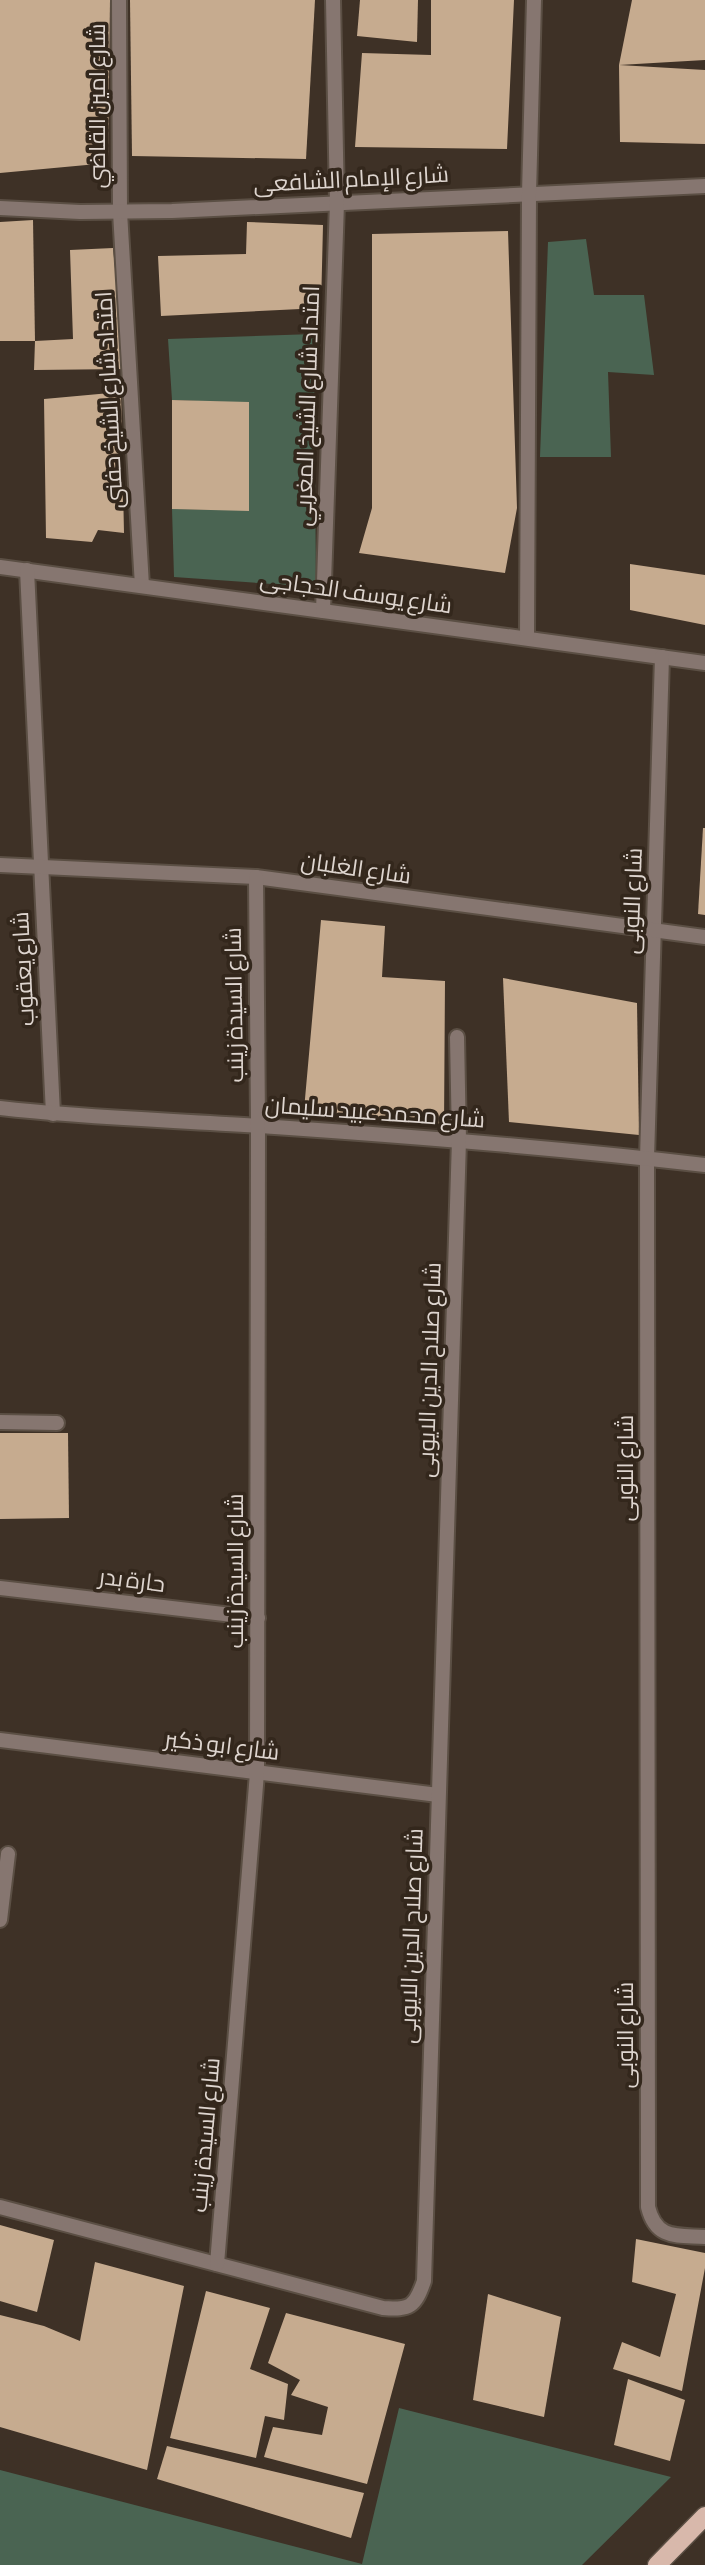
<svg xmlns="http://www.w3.org/2000/svg" width="705" height="2565" viewBox="0 0 705 2565" font-family="'Asap Condensed',Cairo,sans-serif">
	<style>
		.green { fill: #4a6452 }
		.building { fill: #c6ab8f }
		.lines { fill: none; stroke-linecap: round; stroke-linejoin: round }
		.minor-casing { stroke: #5b4f44; stroke-width: 18 }
		.primary-casing { stroke: #5b4f44; stroke-width: 21 }
		.minor { stroke: #867670; stroke-width: 14 }
		.primary { stroke: #d8b8ab; stroke-width: 18 }
		.labels { text-anchor: middle; dominant-baseline: central; stroke-width: 7; stroke-linejoin: round; paint-order: stroke }
		.street-label { font-size: 23px; fill: #ded5cf; stroke: #33271c }
	</style>
	<rect width="100%" height="100%" fill="#3e3126"/>
	<!-- green -->
	<g class="green">
		<polygon points="586,239 594,295 644,295 654,375 608,372 611,457 540,457 548,242"/>
		<polygon points="314,334 316,587 174,577 172,509 249,510 249,403 172,400 168,339"/>
		<polygon points="399,2408 671,2477 582,2565 0,2565 0,2470 362,2564"/>
	</g>
	<!-- building -->
	<g class="building">
		<polygon points="0,0 110,0 108,163 0,173"/>
		<polygon points="130,0 315,0 306,159 132,156"/>
		<polygon points="360,0 418,0 417,42 357,36"/>
		<polygon points="431,0 514,0 507,149 355,147 362,53 431,55"/>
		<polygon points="632,0 705,0 705,60 619,65 705,70 705,144 620,142 619,65"/>
		<polygon points="33,220 35,341 0,341 0,222"/>
		<polygon points="247,222 323,225 321,308 161,316 158,256 246,254"/>
		<polygon points="508,231 517,508 505,573 359,553 372,508 372,234"/>
		<polygon points="113,248 125,369 34,370 35,341 73,339 70,250"/>
		<polygon points="121,392 124,533 98,530 92,542 46,538 44,399"/>
		<polygon points="172,400 249,402 249,511 172,509"/>
		<polygon points="630,564 705,575 705,625 630,610"/>
		<polygon points="703,828 705,828 705,915 698,914"/>
		<polygon points="321,920 385,926 382,977 445,981 444,1127 304,1110"/>
		<polygon points="503,978 637,1003 639,1135 509,1122"/>
		<polygon points="0,1433 68,1433 69,1518 0,1519"/>
		<polygon points="0,2225 54,2240 37,2312 0,2301"/>
		<polygon points="636,2239 705,2253 705,2268 682,2391 613,2369 622,2342 660,2357 676,2294 632,2282"/>
		<polygon points="95,2262 184,2286 147,2470 0,2427 0,2315 44,2326 80,2341"/>
		<polygon points="206,2291 270,2308 250,2369 288,2384 284,2420 265,2416 256,2458 170,2438"/>
		<polygon points="488,2294 561,2317 544,2417 473,2400"/>
		<polygon points="286,2313 405,2344 367,2484 264,2457 273,2427 322,2435 328,2407 291,2395 300,2380 268,2363"/>
		<polygon points="628,2379 685,2400 670,2461 614,2445"/>
		<polygon points="167,2446 364,2493 351,2538 157,2479"/>
	</g>
	<g class="lines">
		<!-- minor casing -->
		<g class="minor-casing">
			<g id="minor">
				<polyline points="119,0 120,212 142,586"/>
				<polyline points="0,208 80,212 172,211 705,186"/>
				<polyline points="0,567 705,663"/>
				<polyline points="27,570 53,1114"/>
				<polyline points="323,611 337,203 333,0"/>
				<polyline points="527,638 529,194 534,0"/>
				<path d="M662 657 647 1158 648 2207C656 2240 677 2235 705 2237"/>
				<polyline points="0,865 256,877 705,937"/>
				<path d="M0 1108C86 1118 173 1120 260 1126 409 1136 557 1148 705 1165"/>
				<polyline points="0,1422 57,1423"/>
				<polyline points="0,1588 258,1618"/>
				<polyline points="0,1740 438,1795"/>
				<polyline points="0,1920 8,1854"/>
				<path d="M0 2207 383 2308C410 2310 415 2307 424 2281L459 1140 457 1037"/>
				<polyline points="217,2264 257,1773 258,1125 256,877"/>
			</g>
		</g>
		<!-- primary casing -->
		<g class="primary-casing">
			<polyline id="primary" points="657,2565 705,2516"/>
		</g>
		<!-- minor -->
		<use href="#minor" class="minor"/>
		<!-- primary -->
		<use href="#primary" class="primary"/>
	</g>
	<g class="labels">
		<!-- street labels -->
		<g class="street-label">
			<text transform="translate(97 106) rotate(-90)">شارع امين القاضي</text>
			<text transform="translate(351 179) rotate(-3)">شارع الإمام الشافعى</text>
			<text transform="translate(109 400) rotate(-93)">امتداد شارع الشيخ حفنى</text>
			<text transform="translate(307 406) rotate(-88)">امتداد شارع الشيخ المغربي</text>
			<text transform="translate(356 592) rotate(8)">شارع يوسف الحجاجى</text>
			<text transform="translate(356 868) rotate(8)">شارع الغلبان</text>
			<text transform="translate(632 901) rotate(-88)">شارع النوبى</text>
			<text transform="translate(23 969) rotate(-93)">شارع يعقوب</text>
			<text transform="translate(234 1005) rotate(-91)">شارع السيدة زينب</text>
			<text transform="translate(375 1112) rotate(4)">شارع محمد عبيد سليمان</text>
			<text transform="translate(429 1370) rotate(-88)">شارع صلاح الدين الايوبى</text>
			<text transform="translate(625 1468) rotate(-90)">شارع النوبى</text>
			<text transform="translate(235 1571) rotate(-90)">شارع السيدة زينب</text>
			<text transform="translate(132 1580) rotate(7)">حارة بدر</text>
			<text transform="translate(222 1745) rotate(7)">شارع ابو ذكير</text>
			<text transform="translate(411 1936) rotate(-88)">شارع صلاح الدين الايوبى</text>
			<text transform="translate(625 2035) rotate(-90)">شارع النوبى</text>
			<text transform="translate(205 2135) rotate(-85)">شارع السيدة زينب</text>
		</g>
	</g>
</svg>
